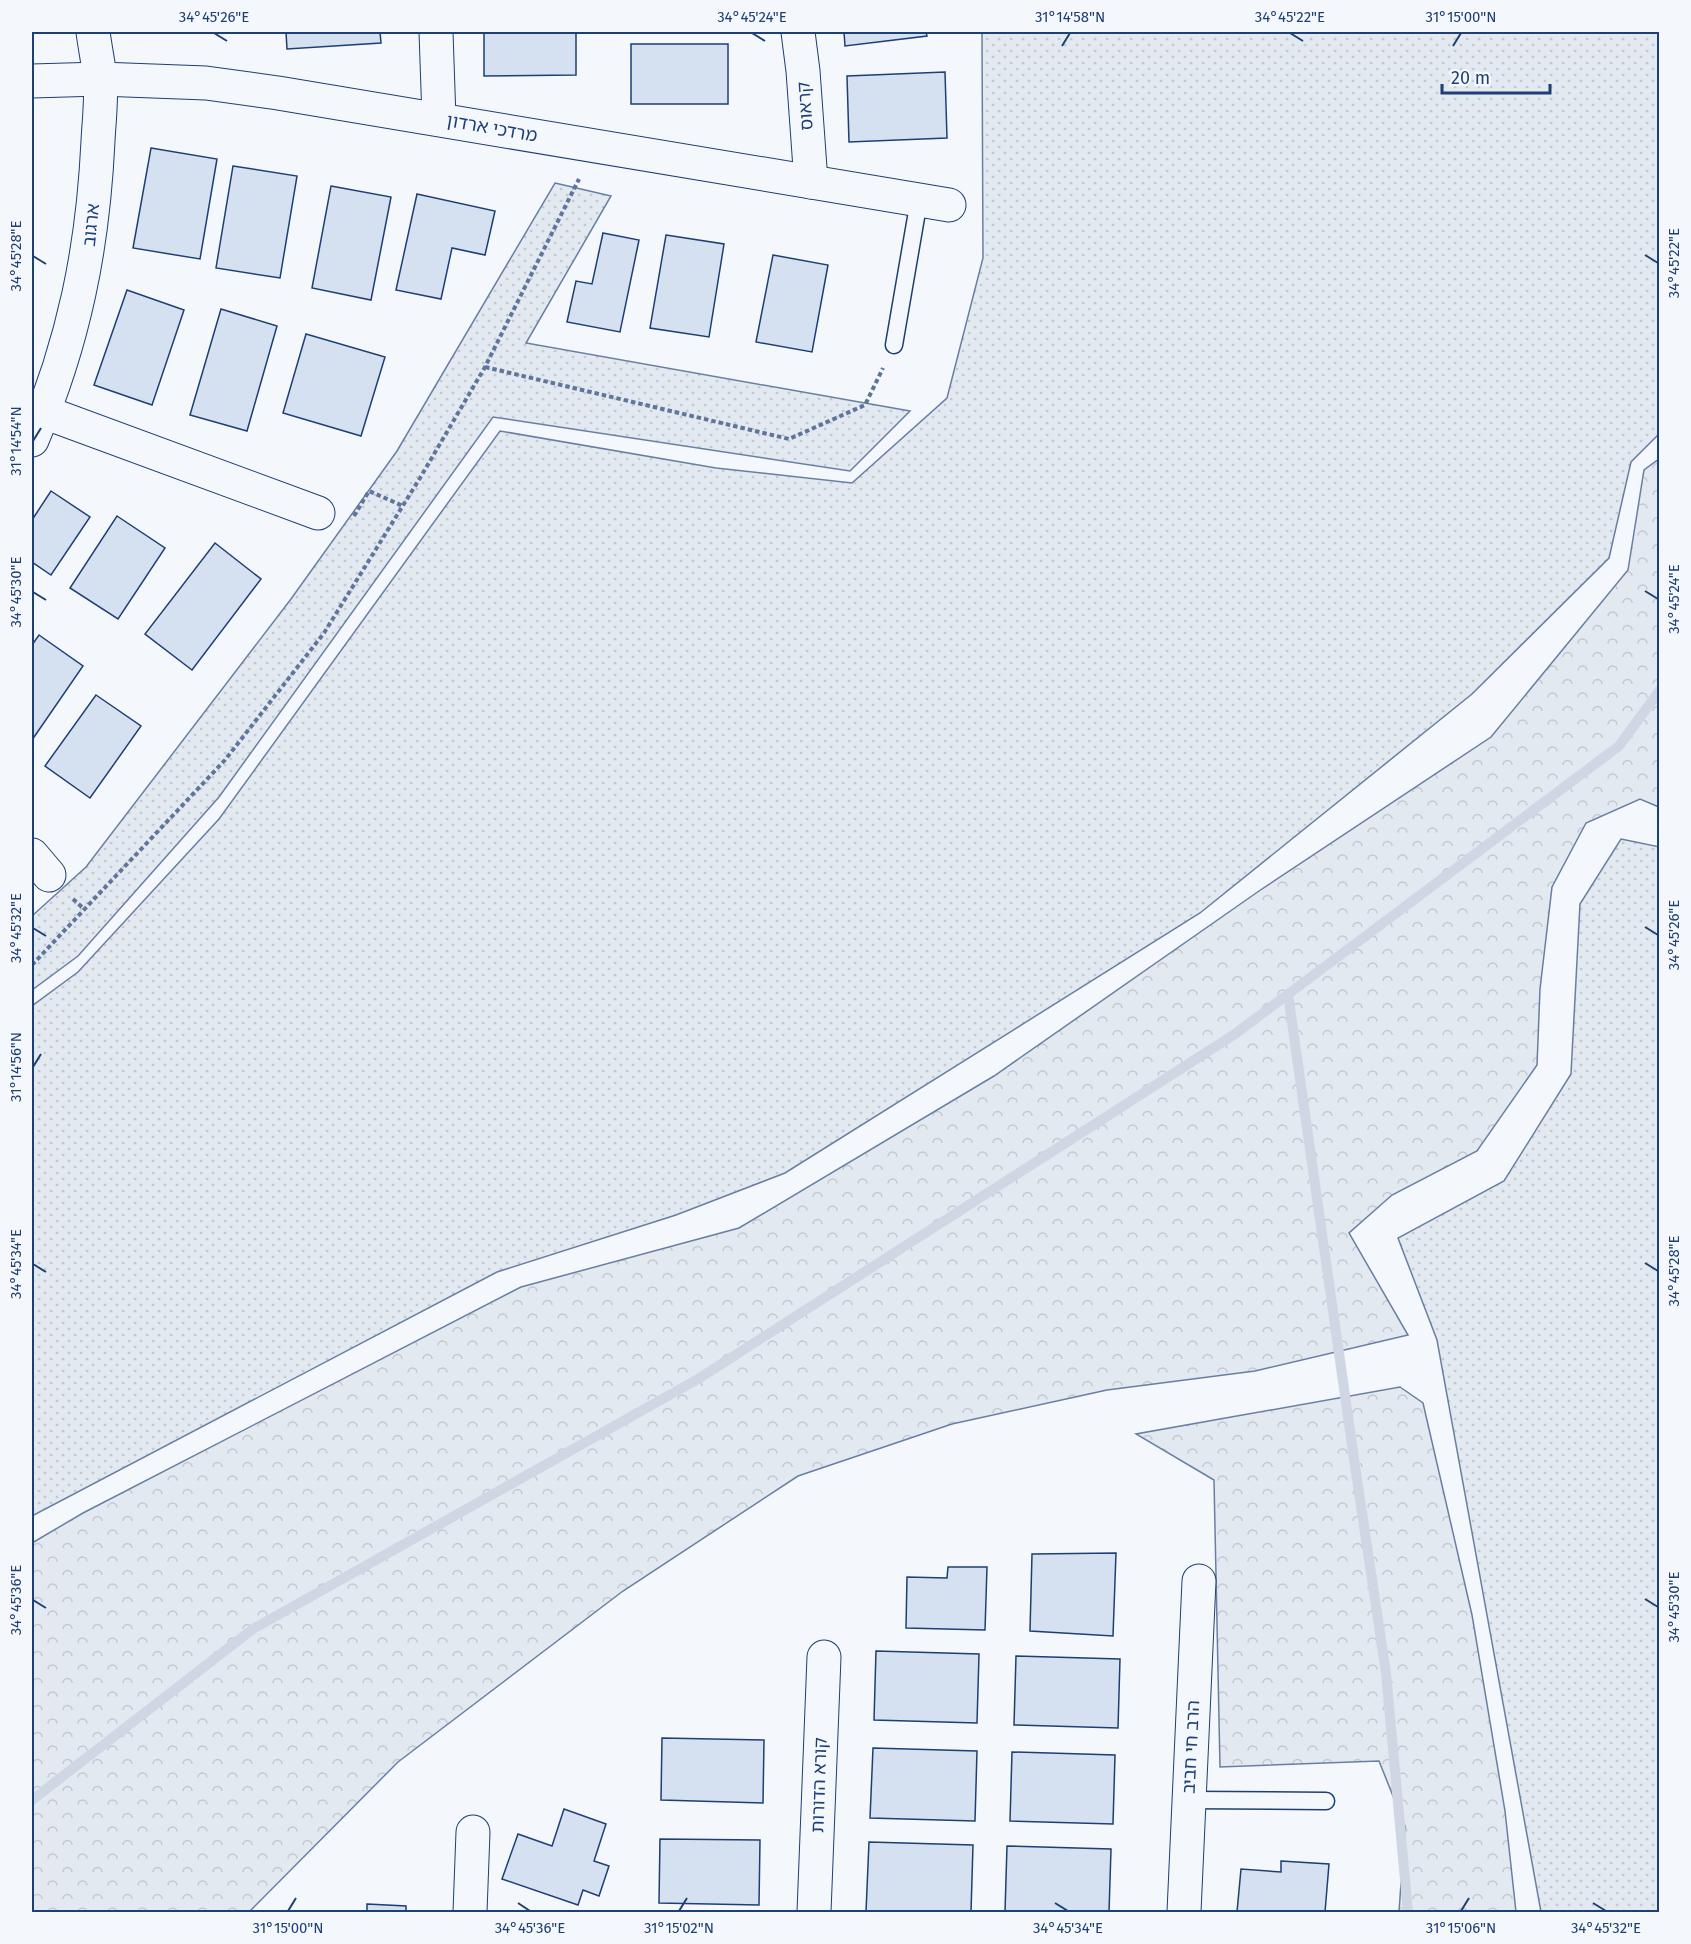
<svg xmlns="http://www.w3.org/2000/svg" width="1691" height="1944" viewBox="0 0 1691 1944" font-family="'Fira Sans','Noto Sans Hebrew',sans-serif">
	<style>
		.green { fill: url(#green-dots); stroke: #687fa3; stroke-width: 1.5 }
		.forest { fill: url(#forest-crowns); stroke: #687fa3; stroke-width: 1.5 }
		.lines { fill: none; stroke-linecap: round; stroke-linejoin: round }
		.stream { stroke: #cfd7e4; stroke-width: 10 }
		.building { fill: #d5e0f0; stroke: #1d3f73; stroke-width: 1.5 }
		.lane-casing { stroke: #1d3f73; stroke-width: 19 }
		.street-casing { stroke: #1d3f73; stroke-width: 35 }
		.path { stroke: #5e769c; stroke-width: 4; stroke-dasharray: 4.5 3; stroke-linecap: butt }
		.lane { stroke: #f4f7fb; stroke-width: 16 }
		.street { stroke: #f4f7fb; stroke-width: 33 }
		.ticks { fill: none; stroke: #1d3f73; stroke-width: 2 }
		.labels { text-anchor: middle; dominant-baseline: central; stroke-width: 4.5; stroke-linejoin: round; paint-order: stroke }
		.street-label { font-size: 18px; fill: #1d3f73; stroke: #f4f7fb }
		.neatline { fill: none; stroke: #1d3f73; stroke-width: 2 }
		.ticks-label { font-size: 15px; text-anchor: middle; fill: #1d3f73 }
	</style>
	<defs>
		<pattern id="green-dots" width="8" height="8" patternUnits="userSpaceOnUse" patternTransform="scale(1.5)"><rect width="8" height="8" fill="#e3e9f0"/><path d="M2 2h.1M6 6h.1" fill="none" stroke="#c2c9d1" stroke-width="1.8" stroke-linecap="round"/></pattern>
		<pattern id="forest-crowns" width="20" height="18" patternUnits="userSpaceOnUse" patternTransform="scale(1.5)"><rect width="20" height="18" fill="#e3e9f0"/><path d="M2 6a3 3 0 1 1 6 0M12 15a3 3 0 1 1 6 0" fill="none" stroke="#c2c9d1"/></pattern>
	</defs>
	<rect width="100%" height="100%" fill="#f4f7fb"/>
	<!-- green -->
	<g class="green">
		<polygon points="982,32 1659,32 1659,434 1631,462 1609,558 1472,694 1200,913 785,1173 676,1215 497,1272 32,1516 32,1006 78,972 219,819 500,431 716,468 852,483 947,398 983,258"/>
		<polygon points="555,183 611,196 526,343 910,411 850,471 493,417 219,797 78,956 32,990 32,916 86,867 291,599 397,451"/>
		<polygon points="1621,839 1660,847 1659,1912 1541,1912 1437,1340 1398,1238 1504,1181 1571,1074 1580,904"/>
	</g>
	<!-- forest -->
	<g class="forest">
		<polygon points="1659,459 1659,807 1640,799 1586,823 1552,887 1540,989 1537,1065 1477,1151 1392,1195 1349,1233 1408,1335 1255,1371 1107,1390 952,1424 798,1476 623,1591 398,1762 249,1912 32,1912 32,1543 83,1513 521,1287 739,1228 994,1076 1259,891 1491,737 1628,570 1644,470"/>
		<polygon points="1400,1387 1423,1403 1472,1615 1505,1811 1516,1912 1399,1912 1405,1826 1379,1761 1220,1767 1214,1480 1136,1434"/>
	</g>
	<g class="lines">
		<!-- stream -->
		<g class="stream">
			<polyline points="1288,994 1355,1466 1386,1673 1408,1912"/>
			<polyline points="32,1800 253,1629 698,1379 1235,1034 1619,746 1660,690"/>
		</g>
	</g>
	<!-- building -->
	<g class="building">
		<polygon points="286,32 380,32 381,43 287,49"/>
		<polygon points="484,32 576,32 576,75 484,76"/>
		<polygon points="844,32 926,32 927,36 845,46"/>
		<rect x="631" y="44" width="97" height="60"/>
		<polygon points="945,72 947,138 849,142 847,76"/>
		<polygon points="151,148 217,159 200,259 133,248"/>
		<polygon points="233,166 297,176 280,278 216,268"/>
		<polygon points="331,186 391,197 371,300 312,288"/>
		<polygon points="417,194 495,211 485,255 452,248 441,299 396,290"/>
		<polygon points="603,233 639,240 620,332 567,322 576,281 592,284"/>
		<polygon points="666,235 724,244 709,337 650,328"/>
		<polygon points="773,255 828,265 812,352 756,342"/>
		<polygon points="127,290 184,310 152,405 94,385"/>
		<polygon points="221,309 277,326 247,431 190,415"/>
		<polygon points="306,334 385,357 361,436 283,413"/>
		<polygon points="51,491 90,517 51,575 32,562 32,520"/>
		<polygon points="117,516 165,548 118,619 70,588"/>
		<polygon points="215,543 261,579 192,670 145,634"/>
		<polygon points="39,635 83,666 32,740 32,645"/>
		<polygon points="96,695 141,726 90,798 45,766"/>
		<polygon points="1116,1553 1113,1636 1030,1631 1032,1554"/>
		<polygon points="948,1567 987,1567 985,1630 906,1628 907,1577 947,1578"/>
		<polygon points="876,1651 979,1654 977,1723 874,1720"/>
		<polygon points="1016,1656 1120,1659 1118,1728 1014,1725"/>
		<polygon points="662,1738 764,1740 763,1803 661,1800"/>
		<polygon points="873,1748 977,1751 975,1821 870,1818"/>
		<polygon points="1012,1752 1115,1755 1113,1824 1010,1821"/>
		<polygon points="564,1809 606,1824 594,1861 609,1866 599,1896 583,1890 578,1905 502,1879 518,1834 552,1846"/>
		<polygon points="660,1839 760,1840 759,1905 659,1903"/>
		<polygon points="869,1842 973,1845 971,1912 866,1912"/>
		<polygon points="1007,1846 1111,1849 1109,1912 1005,1912"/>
		<polygon points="1281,1861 1329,1864 1325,1912 1237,1912 1241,1869 1281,1872"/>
		<polygon points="367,1904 406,1906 406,1912 367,1912"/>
	</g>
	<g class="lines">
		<!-- lane casing -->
		<g class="lane-casing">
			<g id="lane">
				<polyline points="894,345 919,200"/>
				<polyline points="1189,1800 1326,1801"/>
			</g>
		</g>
		<!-- street casing -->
		<g class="street-casing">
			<g id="street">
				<polyline points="436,32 439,119"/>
				<polyline points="798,32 803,71 811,182"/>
				<polyline points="32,81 100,79 206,83 278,93 949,205"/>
				<polyline points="44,412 318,513"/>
				<path d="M32 440C74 342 93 248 98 141 99 120 102 98 100 77 98 62 95 47 93 32"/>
				<polyline points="32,855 49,875"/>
				<polyline points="470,1912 473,1832"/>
				<polyline points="814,1912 824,1657"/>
				<polyline points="1184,1912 1199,1581"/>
			</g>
		</g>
		<!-- path -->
		<g class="path">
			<polyline points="485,367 789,439 865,405 883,368"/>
			<polyline points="354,516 369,491 403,506"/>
			<polyline points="73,899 84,909"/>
			<polyline points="32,965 225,760 324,633 420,478 485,367 579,179"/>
		</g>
		<!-- lane -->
		<use href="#lane" class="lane"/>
		<!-- street -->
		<use href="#street" class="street"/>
	</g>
	<!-- ticks -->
	<path class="ticks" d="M214 33 227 41M752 33 765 41M1290 33 1303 41M1062 46 1070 33M1453 46 1461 33M1645 255 1658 263M33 256 46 264M33 441 41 428M1645 591 1658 599M33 592 46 600M1645 927 1658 935M33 928 46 936M33 1067 41 1054M1645 1263 1658 1271M33 1264 46 1272M1645 1599 1658 1607M33 1600 46 1608M518 1903 530 1911M1055 1903 1068 1911M1593 1903 1606 1911M288 1911 296 1898M679 1911 687 1898M1461 1911 1469 1898"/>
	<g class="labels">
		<!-- street labels -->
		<g class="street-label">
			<text transform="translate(805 106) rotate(-94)">קראוס</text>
			<text transform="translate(492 128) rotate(10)">מרדכי ארדון</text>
			<text transform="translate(91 225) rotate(-84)">ארגוב</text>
			<text transform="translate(1191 1747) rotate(-87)">הרב חי חביב</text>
			<text transform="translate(819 1785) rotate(-88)">קורא הדורות</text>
		</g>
	</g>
	<!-- border -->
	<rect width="1691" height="1944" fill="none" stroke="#f4f7fb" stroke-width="66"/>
	<!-- scale -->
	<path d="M1442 84v9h108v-9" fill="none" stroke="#1d3f73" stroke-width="3"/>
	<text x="1451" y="84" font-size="18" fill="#1d3f73" stroke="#f4f7fb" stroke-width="4.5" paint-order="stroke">20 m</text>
	<rect x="33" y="33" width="1625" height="1878" class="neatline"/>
	<g class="ticks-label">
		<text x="214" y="22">34°45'26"E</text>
		<text x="752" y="22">34°45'24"E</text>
		<text x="1070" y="22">31°14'58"N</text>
		<text x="1290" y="22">34°45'22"E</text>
		<text x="1461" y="22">31°15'00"N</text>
		<text transform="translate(16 256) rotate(-90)" y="5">34°45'28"E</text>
		<text transform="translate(1674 263) rotate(-90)" y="5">34°45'22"E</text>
		<text transform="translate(16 441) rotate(-90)" y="5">31°14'54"N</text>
		<text transform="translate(16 592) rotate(-90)" y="5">34°45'30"E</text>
		<text transform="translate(1674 599) rotate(-90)" y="5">34°45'24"E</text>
		<text transform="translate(16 928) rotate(-90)" y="5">34°45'32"E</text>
		<text transform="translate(1674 935) rotate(-90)" y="5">34°45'26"E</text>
		<text transform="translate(16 1067) rotate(-90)" y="5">31°14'56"N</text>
		<text transform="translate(16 1264) rotate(-90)" y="5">34°45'34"E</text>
		<text transform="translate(1674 1271) rotate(-90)" y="5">34°45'28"E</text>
		<text transform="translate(16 1600) rotate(-90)" y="5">34°45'36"E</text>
		<text transform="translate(1674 1607) rotate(-90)" y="5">34°45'30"E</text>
		<text x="288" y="1933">31°15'00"N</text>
		<text x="530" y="1933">34°45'36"E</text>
		<text x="679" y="1933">31°15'02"N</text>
		<text x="1068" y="1933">34°45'34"E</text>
		<text x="1461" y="1933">31°15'06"N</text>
		<text x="1606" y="1933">34°45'32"E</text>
	</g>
</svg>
